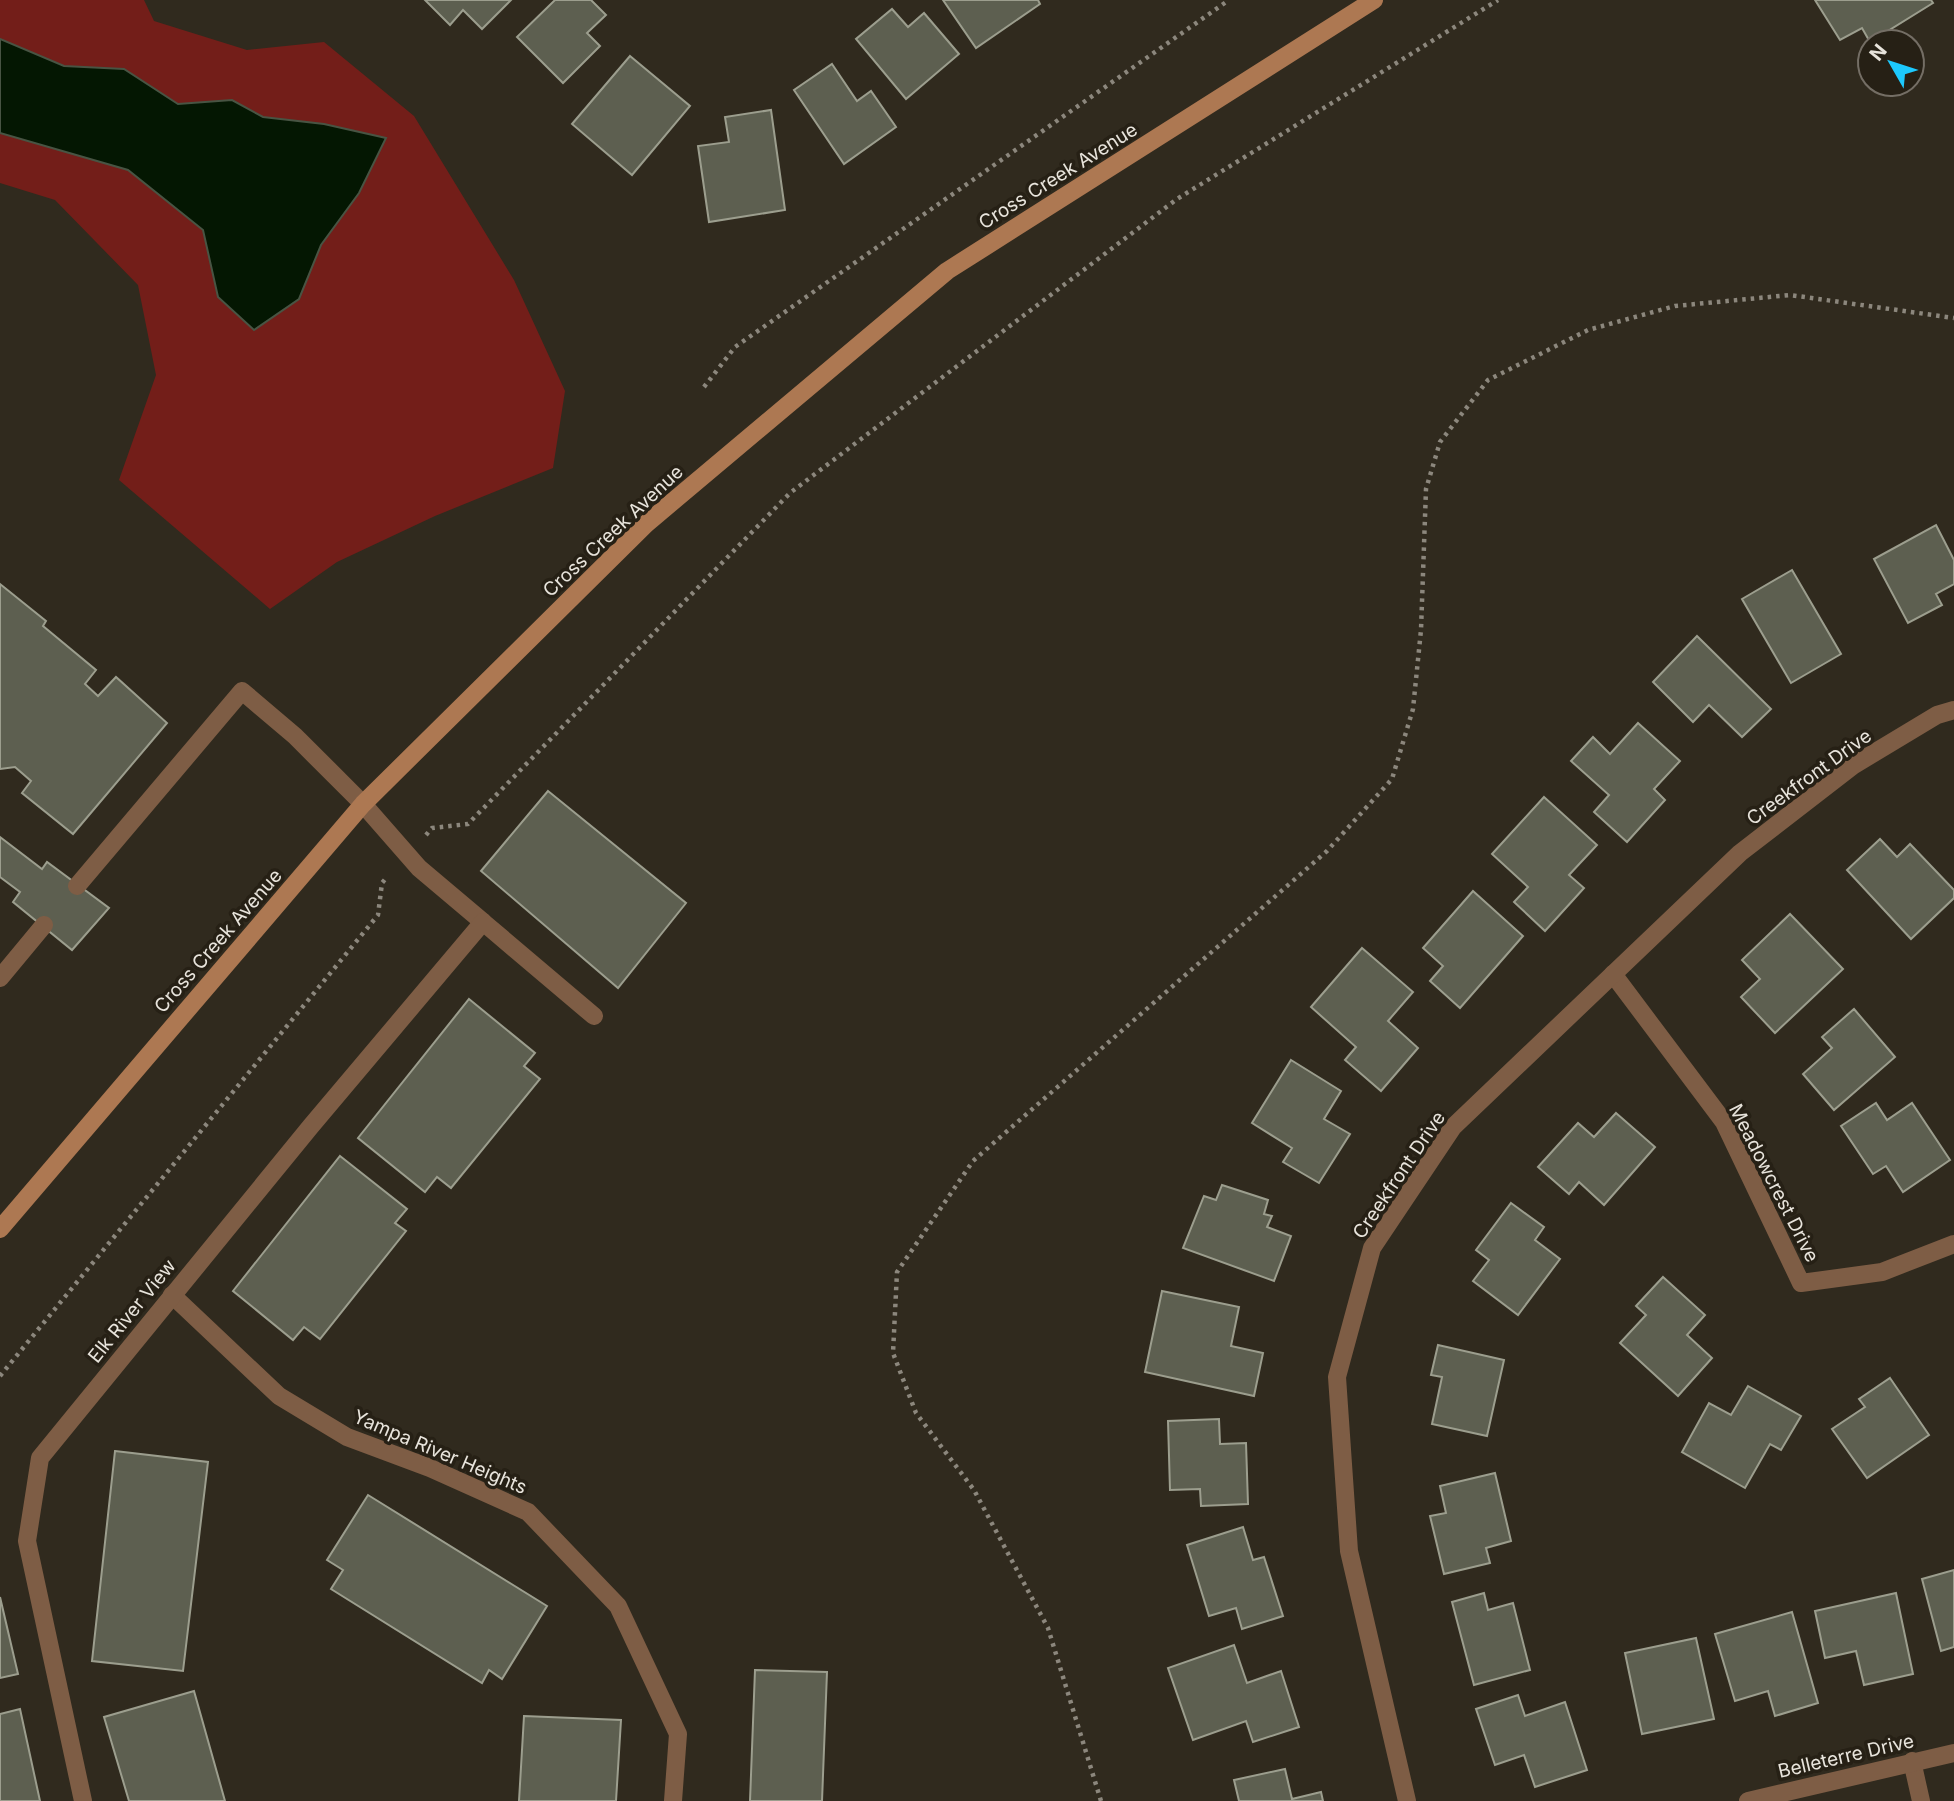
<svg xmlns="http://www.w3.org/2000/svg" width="1954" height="1801" viewBox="0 0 1954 1801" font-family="Inter,sans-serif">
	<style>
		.green { fill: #731e19 }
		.water { fill: #041702; stroke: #485443; stroke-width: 2 }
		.building { fill: #5d5f50; stroke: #9c9e8e; stroke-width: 2 }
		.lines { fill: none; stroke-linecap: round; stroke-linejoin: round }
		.path { stroke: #8c877d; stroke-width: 4.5; stroke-dasharray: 3.5 5; stroke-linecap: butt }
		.lane { stroke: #7e5d45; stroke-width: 18 }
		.street { stroke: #7e5d45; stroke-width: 18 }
		.secondary { stroke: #ad7852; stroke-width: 18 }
		.labels { text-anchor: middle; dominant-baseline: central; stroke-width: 7; stroke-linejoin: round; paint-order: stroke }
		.street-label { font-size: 19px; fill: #e8e4dc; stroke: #262015 }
	</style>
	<rect width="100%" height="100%" fill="#302a1e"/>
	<!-- green -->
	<polygon class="green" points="0,0 144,0 154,21 247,50 324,42 414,116 514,280 565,391 553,468 435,516 337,562 270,609 119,480 156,375 138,285 55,200 0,183 0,133 128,170 203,230 218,297 299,299 321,245 359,193 324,124 263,117 232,100 178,104 124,69 64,66 0,39"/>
	<!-- water -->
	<polygon class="water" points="0,39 64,66 124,69 178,104 232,100 263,117 324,124 386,138 359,193 321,245 299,299 254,330 218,297 203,230 128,170 0,133"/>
	<!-- building -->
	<g class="building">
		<polygon points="425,0 511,0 482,29 463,10 450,25"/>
		<polygon points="555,0 591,0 606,15 587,33 600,46 563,83 517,37"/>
		<polygon points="943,0 1038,0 1040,4 976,48"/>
		<polygon points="1815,0 1931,0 1933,3 1870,42 1862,28 1840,40"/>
		<polygon points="892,9 908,27 924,13 959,54 906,99 856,39"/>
		<polygon points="630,56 690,106 632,175 572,124"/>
		<polygon points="832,64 857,101 871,91 896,127 844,164 794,90"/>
		<polygon points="771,110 785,210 709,222 698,146 729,142 725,117"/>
		<polygon points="1936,525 1954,560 1954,584 1936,594 1942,605 1908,623 1874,559"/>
		<polygon points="1792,570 1841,654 1791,683 1742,599"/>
		<polygon points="0,584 46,621 43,626 96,670 85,684 98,696 116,677 167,723 73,834 22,793 31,781 15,767 0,769"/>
		<polygon points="1697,636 1771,709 1742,737 1709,705 1693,722 1653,682"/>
		<polygon points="1638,723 1680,761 1654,789 1665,800 1627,842 1594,812 1609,795 1571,761 1593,737 1610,754"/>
		<polygon points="548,791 686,903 618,988 481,871"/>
		<polygon points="1544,797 1597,845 1569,875 1584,888 1545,931 1514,902 1528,887 1492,854"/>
		<polygon points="0,837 42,869 47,862 109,908 72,950 13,902 20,892 0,877"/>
		<polygon points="1880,839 1897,857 1910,844 1954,890 1954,898 1911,939 1847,870"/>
		<polygon points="1473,891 1523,936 1460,1008 1430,981 1443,966 1423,948"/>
		<polygon points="1790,914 1843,969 1775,1033 1741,997 1760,979 1742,960"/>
		<polygon points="1362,948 1413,992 1388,1021 1418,1048 1381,1091 1345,1060 1356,1047 1311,1007"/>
		<polygon points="469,999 535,1053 524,1066 540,1079 451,1188 437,1177 425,1192 358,1138"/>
		<polygon points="1854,1009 1895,1057 1834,1110 1803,1074 1832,1048 1822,1037"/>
		<polygon points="1291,1060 1341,1091 1324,1119 1350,1134 1319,1183 1283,1162 1292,1148 1252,1123"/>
		<polygon points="1876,1103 1887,1120 1912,1103 1950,1160 1903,1192 1886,1166 1873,1174 1841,1126"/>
		<polygon points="1616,1113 1655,1147 1604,1205 1579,1182 1569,1194 1538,1167 1578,1123 1594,1137"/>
		<polygon points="340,1156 407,1209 395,1223 406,1231 320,1339 304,1327 293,1340 233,1291"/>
		<polygon points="1222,1185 1268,1200 1264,1214 1272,1216 1267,1227 1291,1236 1274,1281 1183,1248 1204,1196 1216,1200"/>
		<polygon points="1511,1203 1544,1227 1535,1240 1560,1259 1518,1315 1473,1281 1489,1260 1476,1250"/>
		<polygon points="1663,1277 1705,1315 1687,1335 1712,1358 1678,1396 1620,1343 1646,1315 1636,1306"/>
		<polygon points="1162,1291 1239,1307 1231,1346 1263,1353 1254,1396 1145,1372"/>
		<polygon points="1438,1345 1504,1360 1487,1436 1432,1424 1442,1377 1431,1375"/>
		<polygon points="1890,1378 1929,1435 1867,1478 1832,1429 1865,1407 1859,1399"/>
		<polygon points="1748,1386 1801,1416 1781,1450 1770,1444 1745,1488 1682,1452 1709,1403 1731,1415"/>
		<polygon points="1219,1419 1220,1444 1246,1443 1248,1504 1201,1506 1200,1489 1170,1490 1168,1421"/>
		<polygon points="115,1451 208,1462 183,1671 92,1661"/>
		<polygon points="1495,1473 1511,1541 1486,1548 1490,1563 1444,1574 1430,1516 1446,1513 1440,1486"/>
		<polygon points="368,1495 547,1606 502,1679 489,1670 482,1683 331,1589 343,1570 327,1560"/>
		<polygon points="1243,1527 1253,1560 1264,1557 1283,1616 1242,1629 1236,1608 1209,1616 1187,1545"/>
		<polygon points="1954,1570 1954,1647 1941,1651 1922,1579"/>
		<polygon points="1484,1593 1488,1610 1513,1603 1530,1670 1474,1685 1452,1602"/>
		<polygon points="1896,1593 1913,1674 1864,1685 1856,1651 1825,1658 1815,1611"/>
		<polygon points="0,1597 18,1674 0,1678"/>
		<polygon points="1792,1612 1818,1703 1775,1716 1768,1691 1735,1701 1715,1634"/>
		<polygon points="1696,1638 1714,1719 1642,1734 1625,1653"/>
		<polygon points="1234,1645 1247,1683 1281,1671 1299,1727 1253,1742 1246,1721 1193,1740 1168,1668"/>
		<polygon points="755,1670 827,1672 822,1801 750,1801"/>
		<polygon points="194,1691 225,1801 129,1801 104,1717"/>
		<polygon points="1518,1695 1525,1716 1565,1702 1587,1770 1535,1787 1524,1755 1495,1765 1476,1709"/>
		<polygon points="20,1709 40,1801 0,1801 0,1714"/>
		<polygon points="524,1716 621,1720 616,1801 519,1801"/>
		<polygon points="1285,1769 1292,1799 1321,1792 1323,1801 1239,1801 1234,1780"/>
	</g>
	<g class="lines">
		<!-- path -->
		<g class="path">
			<polyline points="704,387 735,347 1229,0"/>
			<polyline points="426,835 432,828 468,824 790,493 1177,199 1498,0"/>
			<polyline points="0,1376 378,915 382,883 387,877"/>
			<polyline points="1101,1801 1048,1628 974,1490 916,1413 893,1353 897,1272 973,1161 1327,851 1392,779 1413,709 1421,630 1426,489 1440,442 1488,380 1588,330 1675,306 1790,295 1954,318"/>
		</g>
		<!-- lane -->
		<g class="lane">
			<polyline points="77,886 242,691 295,736 363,804 419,868 483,922"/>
			<polyline points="0,978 44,925"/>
		</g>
		<!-- street -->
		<g class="street">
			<polyline points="1613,974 1724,1122 1801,1283 1882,1272 1954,1244"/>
			<polyline points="172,1295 279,1396 347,1437 430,1468 528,1512 618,1606 678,1734 673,1801"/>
			<polyline points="1912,1761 1921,1801"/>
			<polyline points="83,1801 27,1541 40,1458 311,1126 483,922 594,1016"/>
			<polyline points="1407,1801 1349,1551 1337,1377 1372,1248 1453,1127 1740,853 1854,765 1937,715 1954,710"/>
			<polyline points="1748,1801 1954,1753"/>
		</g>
		<!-- secondary -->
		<polyline class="secondary" points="0,1229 363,804 646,524 947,271 1374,0"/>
	</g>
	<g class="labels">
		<!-- street labels -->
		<g class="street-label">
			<text transform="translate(1058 176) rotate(-32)">Cross Creek Avenue</text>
			<text transform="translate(613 531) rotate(-43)">Cross Creek Avenue</text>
			<text transform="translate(1809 777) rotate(-36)">Creekfront Drive</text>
			<text transform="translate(218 941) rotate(-49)">Cross Creek Avenue</text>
			<text transform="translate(1399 1175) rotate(-56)">Creekfront Drive</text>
			<text transform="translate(1774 1183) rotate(63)">Meadowcrest Drive</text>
			<text transform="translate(132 1311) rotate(-51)">Elk River View</text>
			<text transform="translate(440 1452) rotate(23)">Yampa River Heights</text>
			<text transform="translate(1846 1756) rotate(-13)">Belleterre Drive</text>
		</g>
	</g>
	<!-- north arrow -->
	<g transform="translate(1891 63) rotate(309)"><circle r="33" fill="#262015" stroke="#746e65" stroke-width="2"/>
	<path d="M0-5L12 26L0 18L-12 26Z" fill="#1dc9fd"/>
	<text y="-10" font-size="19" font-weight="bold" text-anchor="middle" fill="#e8e4dc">N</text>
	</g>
</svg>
